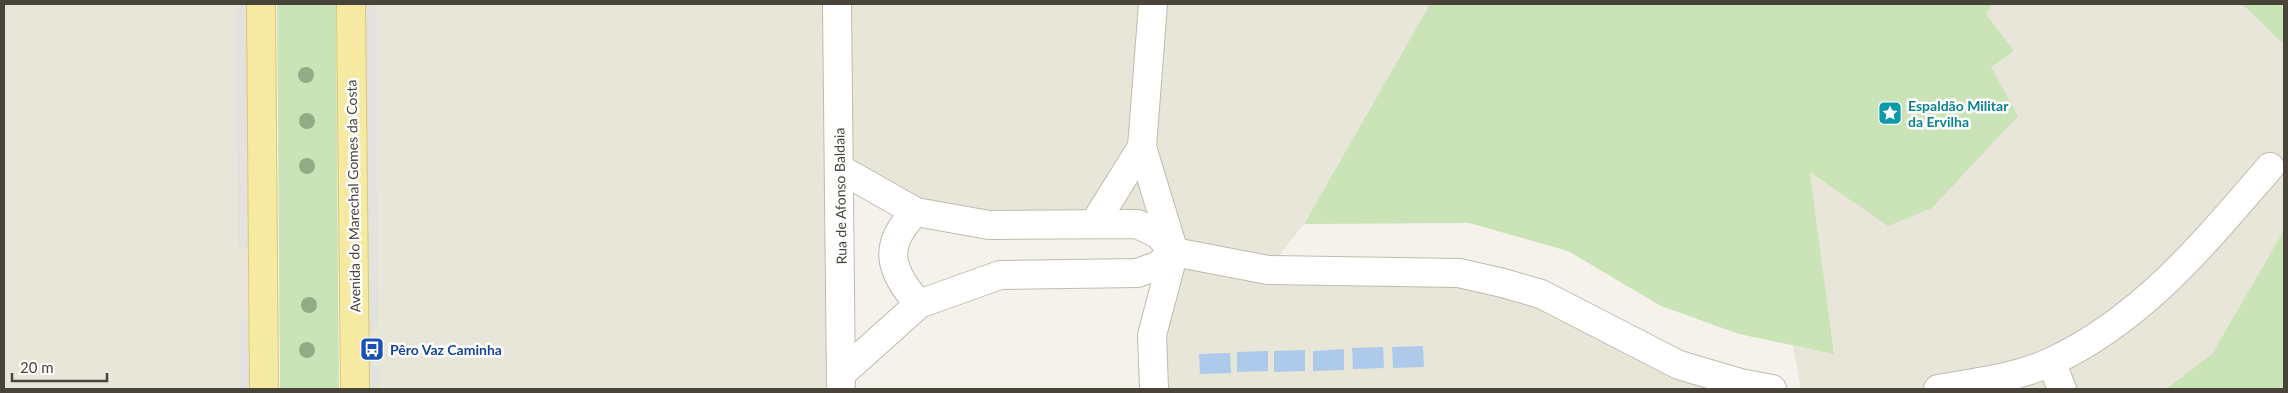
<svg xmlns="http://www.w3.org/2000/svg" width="2288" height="393" viewBox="0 0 2288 393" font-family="Lato,sans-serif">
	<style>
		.residential { fill: #e8e5d9 }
		.green { fill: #cae4b7 }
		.parking { fill: #e3e2df }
		.water { fill: #adcaeb }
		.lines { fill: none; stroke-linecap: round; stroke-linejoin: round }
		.minor-casing { stroke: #bfbbae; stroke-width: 30 }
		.major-casing { stroke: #dac972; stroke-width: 30 }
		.minor { stroke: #fff; stroke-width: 28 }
		.major { stroke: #f6e9a2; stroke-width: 28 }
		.tree { fill: #92ad85 }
		.labels { text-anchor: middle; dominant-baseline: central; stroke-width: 5; stroke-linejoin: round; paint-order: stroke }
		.culture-label { font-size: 14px; font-weight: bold; fill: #0d838f; stroke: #fff; text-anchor: start }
		.street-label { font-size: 14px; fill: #484439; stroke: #fff }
		.transit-label { font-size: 14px; font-weight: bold; fill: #164399; stroke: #fff; text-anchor: start }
	</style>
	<rect width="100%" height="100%" fill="#f4f2eb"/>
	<!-- residential -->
	<g class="residential">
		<polygon points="4,4 261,4 264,389 4,389"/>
		<polygon points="351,4 835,4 838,389 355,389"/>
		<polygon points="837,4 1430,4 1304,224 1268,269 1459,273 1768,389 1154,389 1174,252 1137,224 989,225 840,169"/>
		<polygon points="1993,4 2242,4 2284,45 2284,230 2212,354 2166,389 1801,389 1793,346 1834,353 1810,172 1991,67 1986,14"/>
	</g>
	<!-- green -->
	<g class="green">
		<polygon points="277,4 336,4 339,389 280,389"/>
		<polygon points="1430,4 1993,4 1986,14 2014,51 1991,67 2018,116 1932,208 1888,226 1810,172 1834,354 1739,334 1661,306 1568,251 1469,223 1304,224"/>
		<polygon points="2242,4 2284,4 2284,45"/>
		<polygon points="2284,230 2284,389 2166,389 2212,354"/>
	</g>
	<!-- parking -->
	<g class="parking">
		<polygon points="236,4 247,4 249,247 238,247"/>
		<polygon points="365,4 376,4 378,325 368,336"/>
		<rect x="240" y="320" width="9" height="69"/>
		<polygon points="368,361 379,370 379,389 368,389"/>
	</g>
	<!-- water -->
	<g class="water">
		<polygon points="1423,346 1424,367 1393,368 1392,347"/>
		<polygon points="1383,347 1384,368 1353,369 1352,348"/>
		<polygon points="1344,349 1344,370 1313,371 1313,351"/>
		<polygon points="1305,350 1305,371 1274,372 1274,351"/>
		<polygon points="1268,351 1268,371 1237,372 1237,352"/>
		<polygon points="1230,353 1231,373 1200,374 1199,354"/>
	</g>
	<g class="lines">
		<!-- minor casing -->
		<g class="minor-casing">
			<g id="minor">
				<polyline points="837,4 841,385"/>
				<polyline points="1153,4 1142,147 1174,252"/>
				<polyline points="840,169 916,212 989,225 1137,224 1158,234 1174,252 1157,266 1137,273 1000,275 919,304 841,374"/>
				<path d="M916 212C881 245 890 272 919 304"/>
				<polyline points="1094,224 1142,147"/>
				<polyline points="1174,252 1268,270 1459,273 1503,283 1541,294 1679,365 1740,383 1772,389"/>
				<polyline points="2051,362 2062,389"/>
				<polyline points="1154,389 1152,335 1174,252"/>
				<path d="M1938 389C1977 382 2017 378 2053 361 2144 318 2206 241 2270 167"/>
			</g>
		</g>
		<!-- major casing -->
		<g class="major-casing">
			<g id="major">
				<polyline points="261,4 264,389"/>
				<polyline points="351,4 355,389"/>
			</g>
		</g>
		<!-- minor -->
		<use href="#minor" class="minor"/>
		<!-- major -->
		<use href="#major" class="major"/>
	</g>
	<!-- trees -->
	<g class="tree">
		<circle cx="306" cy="75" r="8"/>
		<circle cx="307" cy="121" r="8"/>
		<circle cx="307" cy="166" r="8"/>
		<circle cx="309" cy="305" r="8"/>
		<circle cx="307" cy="350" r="8"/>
	</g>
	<!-- icons -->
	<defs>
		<g id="sight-square" transform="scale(1.25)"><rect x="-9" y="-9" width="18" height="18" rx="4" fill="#0f9aa8" stroke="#fff"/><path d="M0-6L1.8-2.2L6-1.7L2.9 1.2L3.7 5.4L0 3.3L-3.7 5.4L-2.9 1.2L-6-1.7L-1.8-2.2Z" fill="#fff"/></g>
		<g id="bus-square" transform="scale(1.25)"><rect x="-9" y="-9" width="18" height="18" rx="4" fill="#1a4fb4" stroke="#fff"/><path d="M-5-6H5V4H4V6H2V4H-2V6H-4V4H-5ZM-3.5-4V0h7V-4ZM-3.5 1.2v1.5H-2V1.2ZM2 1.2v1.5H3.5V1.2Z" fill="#fff"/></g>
	</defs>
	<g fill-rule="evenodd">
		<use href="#sight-square" x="1890" y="113"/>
		<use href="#bus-square" x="372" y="349"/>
	</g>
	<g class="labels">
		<!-- culture labels -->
		<g class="culture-label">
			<text x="1908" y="105">Espaldão Militar<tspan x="1908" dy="16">da Ervilha</tspan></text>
		</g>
		<!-- street labels -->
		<g class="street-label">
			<text transform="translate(353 196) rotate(-91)">Avenida do Marechal Gomes da Costa</text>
			<text transform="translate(840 196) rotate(-91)">Rua de Afonso Baldaia</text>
		</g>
		<!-- transit labels -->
		<g class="transit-label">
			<text x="390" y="349">Pêro Vaz Caminha</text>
		</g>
	</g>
	<!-- border -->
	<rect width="2288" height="393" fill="none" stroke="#484439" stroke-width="10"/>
	<!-- scale -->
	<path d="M12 373v8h95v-8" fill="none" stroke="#484439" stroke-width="2.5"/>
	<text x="20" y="373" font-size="15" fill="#484439" stroke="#ffffff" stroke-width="4" paint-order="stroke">20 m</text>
</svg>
